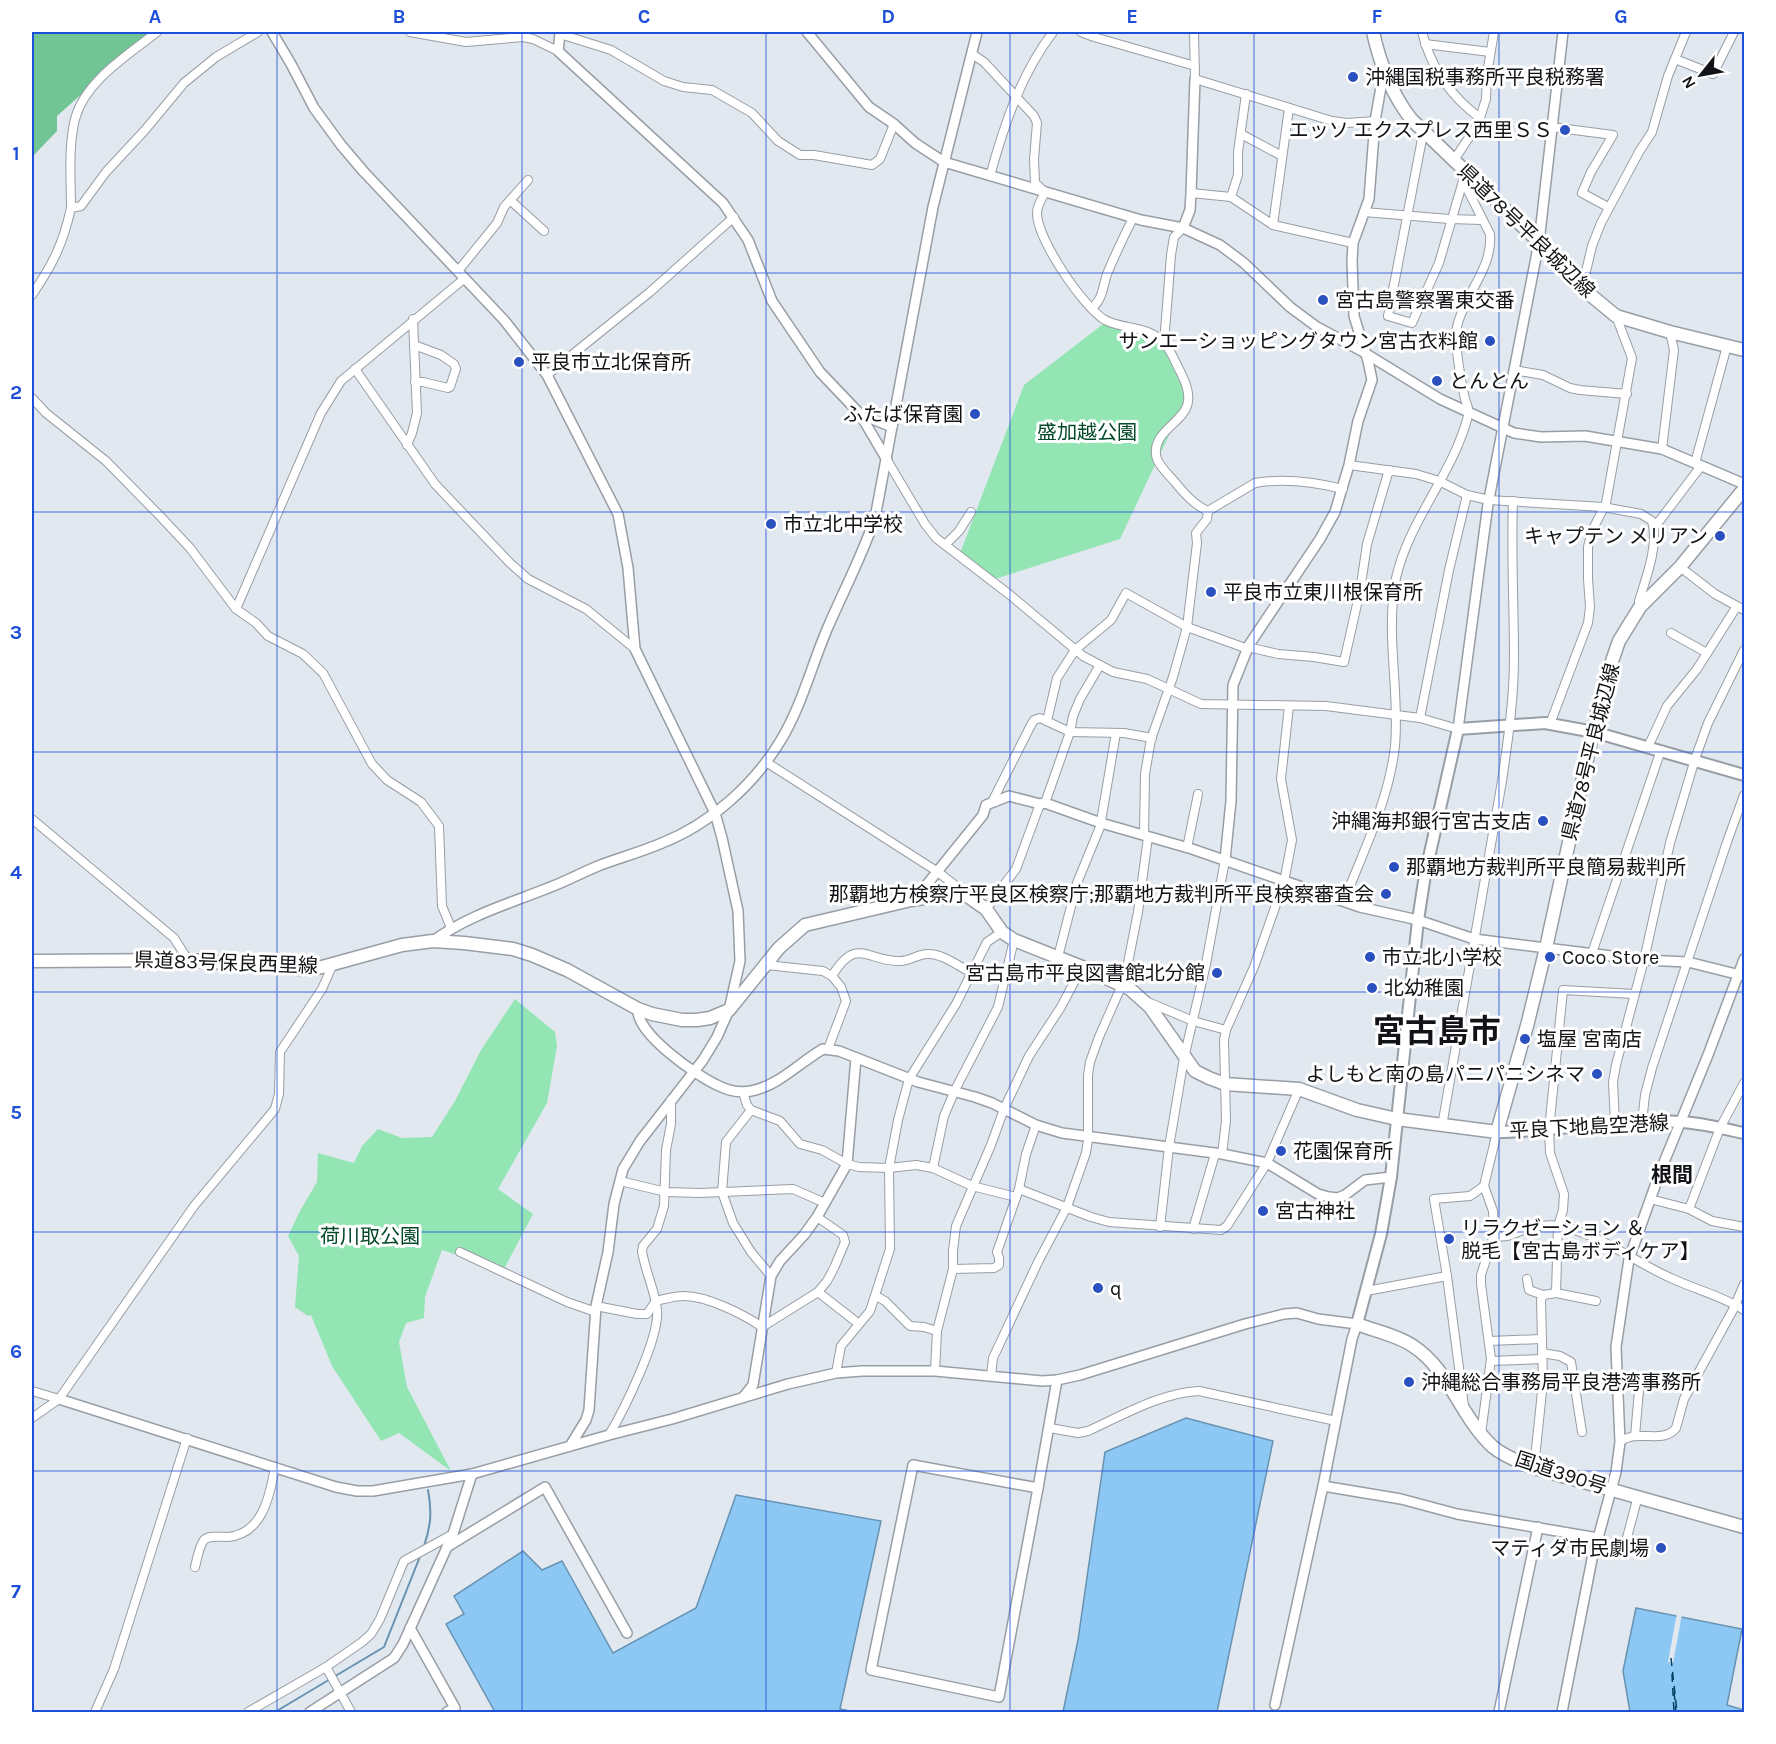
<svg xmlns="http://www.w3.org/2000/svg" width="1776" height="1744" viewBox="0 0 1776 1744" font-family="Karla,'Noto Sans JP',sans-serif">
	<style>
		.green { fill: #93e5b4 }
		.forest { fill: #71c494 }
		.water { fill: #8cc8f3; stroke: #6792b1; stroke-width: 1.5 }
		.pier { fill: #e2e8f0 }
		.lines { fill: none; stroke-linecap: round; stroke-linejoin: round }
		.stream { stroke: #6792b1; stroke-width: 2 }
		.ferry { stroke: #004062; stroke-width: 1.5; stroke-dasharray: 8 6; stroke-linecap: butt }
		.minor-casing { stroke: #989ea5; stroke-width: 10 }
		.tertiary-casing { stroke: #989ea5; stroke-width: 12 }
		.secondary-casing { stroke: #989ea5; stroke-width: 14 }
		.primary-casing { stroke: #989ea5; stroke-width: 15 }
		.trunk-casing { stroke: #989ea5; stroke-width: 15 }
		.minor { stroke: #fff; stroke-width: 8 }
		.tertiary { stroke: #fff; stroke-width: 9 }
		.secondary { stroke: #fff; stroke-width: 10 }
		.primary { stroke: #fff; stroke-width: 12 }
		.trunk { stroke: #fff; stroke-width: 12 }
		.grid { fill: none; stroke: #1d4ed8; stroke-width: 1.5; stroke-opacity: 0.55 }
		.poi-dot { fill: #2a4fbe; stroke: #fff; stroke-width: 2 }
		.labels { text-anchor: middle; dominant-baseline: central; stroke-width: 6; stroke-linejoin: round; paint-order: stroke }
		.poi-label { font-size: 20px; fill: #111316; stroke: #fff; text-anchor: start }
		.street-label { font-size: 20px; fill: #111316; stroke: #fff }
		.park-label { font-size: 20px; fill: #034829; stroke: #fff }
		.neighbourhood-label { font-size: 21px; font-weight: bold; fill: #111316; stroke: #fff }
		.town-label { font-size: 32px; font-weight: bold; fill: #111316; stroke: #fff }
		.neatline { fill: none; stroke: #1d4ed8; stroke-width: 2 }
		.grid-label { font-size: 20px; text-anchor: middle; font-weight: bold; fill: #1d4ed8 }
	</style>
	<rect width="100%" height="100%" fill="#e2e8f0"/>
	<!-- green -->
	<g class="green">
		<polygon points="1107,321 1164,343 1188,395 1120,539 992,580 959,556 1024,385"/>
		<polygon points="515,999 555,1032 557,1046 547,1103 498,1189 533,1214 503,1271 442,1250 425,1297 424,1318 406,1323 399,1342 407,1387 451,1471 399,1433 381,1441 332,1366 311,1315 308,1316 295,1307 299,1256 288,1236 300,1211 317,1182 318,1153 354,1163 362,1146 378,1129 402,1138 432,1137 455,1101 481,1050"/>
	</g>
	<!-- forest -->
	<polygon class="forest" points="32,32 151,32 57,116 57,131 32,157"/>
	<!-- water -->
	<g class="water">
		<polygon points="1186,1418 1273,1441 1217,1712 1063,1712 1078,1640 1105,1452"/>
		<polygon points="736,1495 881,1521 840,1709 855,1712 495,1712 446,1624 464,1614 454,1596 523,1551 542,1570 562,1561 613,1653 696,1608"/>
		<polygon points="1636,1608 1742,1629 1727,1705 1744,1710 1744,1712 1630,1712 1623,1671"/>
	</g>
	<!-- pier -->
	<polygon class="pier" points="1677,1613 1682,1614 1673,1663 1668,1662"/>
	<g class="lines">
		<!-- stream -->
		<g class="stream">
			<path d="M424 1546C431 1526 432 1511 428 1490"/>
			<polyline points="275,1712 384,1647 421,1554"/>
		</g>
		<!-- ferry -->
		<g class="ferry">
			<polyline points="1671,1658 1677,1712"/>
			<polyline points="1672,1674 1674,1712"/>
			<polyline points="1674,1692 1676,1712"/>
		</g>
		<!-- minor casing -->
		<g class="minor-casing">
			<g id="minor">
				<polyline points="410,32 466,42 523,37 533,39 558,51"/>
				<polyline points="1081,32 1094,37 1195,66"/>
				<polyline points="1194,32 1195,79 1332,121 1347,123 1375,121"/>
				<path d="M1422 32C1431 68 1450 96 1480 118"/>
				<polyline points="560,34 611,50 664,81 683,87 712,90 752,113 778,141 800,155 814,155 872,165 880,159 894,124"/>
				<polyline points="1425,44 1490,52"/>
				<path d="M972 54 984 62 1034 116 1037 123 1034 159 1035 183 1045 192C1042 199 1037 205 1037 213 1037 239 1083 307 1105 320 1124 330 1148 325 1164 343 1171 350 1175 362 1180 371 1185 381 1191 394 1187 406 1182 423 1149 434 1157 459 1160 467 1168 474 1174 481 1183 492 1194 505 1208 511"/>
				<polyline points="1675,59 1713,74 1734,32"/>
				<polyline points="1551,127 1613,135 1591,172 1582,193 1608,207"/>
				<polyline points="1426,133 1422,139 1388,316 1412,323 1439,263 1463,181"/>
				<polyline points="1241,134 1282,156"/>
				<polyline points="1454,160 1478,124 1486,99 1487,74 1494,32"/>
				<path d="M990 176C1004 125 1021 74 1053 32"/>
				<polyline points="1191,193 1231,197 1273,225 1353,243"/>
				<polyline points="1231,197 1238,175 1238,152 1246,94"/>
				<polyline points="510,200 544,231"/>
				<path d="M71 208C71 179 68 148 75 119 85 81 128 55 157 32"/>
				<polyline points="1364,212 1449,219 1482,220"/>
				<polyline points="1273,225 1289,108"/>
				<polyline points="458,271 497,223 504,207 528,180"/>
				<polyline points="1582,288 1592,246 1601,223 1639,152 1652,132 1668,76 1686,32"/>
				<path d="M32 295C53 264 63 244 71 208L81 206 106 172 145 130 184 83 216 57 258 32"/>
				<path d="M1092 308C1103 299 1103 286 1107 274 1115 255 1124 236 1133 218"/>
				<polyline points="1164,343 1171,255 1174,237 1183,228"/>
				<polyline points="414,345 441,355 454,364 456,369 450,387 448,388 423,382 415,382"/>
				<polyline points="355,369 435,484 510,563 528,579 586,609 635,649"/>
				<polyline points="1514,370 1543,375 1570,388 1580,390 1627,394"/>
				<polyline points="547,375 650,292 734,217"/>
				<polyline points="32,398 46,413 106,461 160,516 190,548 236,609 256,623 268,636 303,654 323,673 372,764 387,780 421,802 439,826 442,906 451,928"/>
				<polyline points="407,445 412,433 417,413 413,319"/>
				<polyline points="1662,449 1674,350 1670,332"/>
				<polyline points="887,460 925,524 936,538 1010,595 1083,656 1100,665 1113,672 1147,679 1201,704 1326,706 1420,718 1458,729"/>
				<polyline points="1695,463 1727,346"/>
				<path d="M1349 465 1416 474 1439 481 1467 495 1489 500 1603 507 1641 514 1652 521C1659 545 1646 578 1639 601L1640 607"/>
				<path d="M1208 511 1255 483C1284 478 1314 482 1343 489"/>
				<polyline points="1654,528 1701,466"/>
				<polyline points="945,545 959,531 971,512"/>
				<polyline points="1680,567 1715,594 1744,610"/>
				<polyline points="236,609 321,413 341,381 465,278"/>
				<polyline points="1671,633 1707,653"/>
				<polyline points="1248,647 1278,654 1314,657 1344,662 1360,591 1367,544 1389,470"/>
				<polyline points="1420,718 1449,570 1467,495"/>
				<polyline points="1047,721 1057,678 1075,650 1111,620 1126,593 1187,627 1248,649"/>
				<polyline points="1550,724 1588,623 1590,607 1588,579 1588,547 1592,531 1606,503 1632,358 1616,316"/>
				<polyline points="1648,747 1667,706 1697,669 1737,606"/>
				<polyline points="766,762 938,872 966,894"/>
				<polyline points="992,802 1031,725 1034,720 1040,718 1070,732 1124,733 1152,738"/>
				<polyline points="1045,803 1070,732 1073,716 1080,699 1100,665"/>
				<polyline points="32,819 174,938 188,960"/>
				<polyline points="1144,835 1145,774 1151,739 1173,677 1187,627 1197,543 1196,533 1207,519 1208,511"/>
				<polyline points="1187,848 1198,794"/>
				<path d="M1344 901C1363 852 1389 800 1395 746 1400 690 1385 634 1396 578 1409 520 1453 474 1468 416 1470 411 1467 405 1465 399 1461 382 1454 343 1457 327 1464 294 1493 269 1490 234L1463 181 1466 171"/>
				<polyline points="986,909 1016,869 1040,804"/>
				<polyline points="1592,953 1661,750"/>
				<polyline points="1058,957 1077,883 1100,827 1116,733"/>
				<polyline points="766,965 823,971 832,976 841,987 846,1001 828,1049"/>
				<path d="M832 976C857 935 867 962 900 961 910 961 918 954 927 954 942 953 958 966 970 972"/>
				<polyline points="1148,1002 1193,1021 1226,1030"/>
				<polyline points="743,1092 747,1105 751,1110 780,1121 800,1144 822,1150 847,1164 859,1167 889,1168 916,1165 933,1168 972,1186 1016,1197"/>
				<polyline points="751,1110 726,1142 722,1192 733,1223 751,1252 771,1276"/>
				<polyline points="1642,1122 1645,1095 1652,1068 1727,842 1744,795"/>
				<polyline points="1615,1124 1613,1082 1616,1065 1644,960 1670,843 1695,759 1708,723 1744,650"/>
				<path d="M1442 1126 1502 781C1508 740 1514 699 1514 657 1514 605 1511 553 1513 501"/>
				<polyline points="1222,1154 1226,1121 1224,1040 1226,1030 1254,967 1284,882 1292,840 1281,779 1289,706"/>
				<polyline points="933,1168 944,1116 955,1090 998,1007 1014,940"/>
				<polyline points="620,1181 666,1192 700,1193 793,1189 825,1203"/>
				<polyline points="1019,1189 1091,1217 1109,1222 1221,1230 1227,1226 1267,1163 1299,1089"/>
				<polyline points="1650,1199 1689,1209 1712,1221 1744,1227"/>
				<polyline points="1689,1209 1720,1128 1744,1083"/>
				<polyline points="1160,1227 1169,1147 1184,1058 1206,964 1225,860"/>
				<polyline points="1193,1229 1215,1154"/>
				<path d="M1494 1235C1508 1240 1515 1232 1528 1228 1538 1226 1550 1224 1560 1226 1602 1235 1634 1262 1673 1279 1697 1290 1722 1296 1744 1310"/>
				<polyline points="460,1252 567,1302 596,1312"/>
				<polyline points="953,1269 994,1268 999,1265 999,1258 997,1252 1019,1189 1026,1154 1036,1125"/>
				<polyline points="1527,1279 1529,1290 1543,1295"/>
				<polyline points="1366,1291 1447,1276"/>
				<polyline points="818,1292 859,1324"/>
				<polyline points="1556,1293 1558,1226 1563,1210 1564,1194 1550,1153 1549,1130 1563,990 1634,994"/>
				<polyline points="876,1296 885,1301 910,1326 924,1327 937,1331"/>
				<path d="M596 1306 637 1314H647L656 1301C665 1299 674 1296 684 1296 707 1296 743 1314 762 1327L818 1292 827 1281 834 1268 845 1242 843 1235 817 1217"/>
				<polyline points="1489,1341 1541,1339"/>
				<polyline points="1542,1353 1560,1356 1571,1362 1582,1432"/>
				<polyline points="1491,1361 1542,1359"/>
				<polyline points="935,1371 937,1331 953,1269 953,1251 956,1226 991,1145 1004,1109 1029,1056 1061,1007 1082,967"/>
				<polyline points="836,1373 841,1346 870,1311 890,1249 889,1168 898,1120 909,1079 956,1004 987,942 1002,932"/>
				<polyline points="991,1376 993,1358 1038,1262 1067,1207 1086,1153 1088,1140 1088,1075 1090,1062 1099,1037 1125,978 1138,912 1148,837"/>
				<polyline points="32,1391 59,1399"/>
				<polyline points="1464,1406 1447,1276 1434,1199 1470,1196 1484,1186"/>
				<polyline points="32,1418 59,1399 194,1206 275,1109 279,1094 280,1052 322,989 333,964"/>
				<path d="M1050 1428 1078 1433 1088 1431C1123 1415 1160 1393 1199 1391L1336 1421"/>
				<polyline points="1481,1434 1491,1359 1481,1284 1481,1275 1494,1235 1493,1211 1484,1186 1497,1132"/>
				<path d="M609 1435C624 1410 660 1337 657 1310 655 1290 645 1271 642 1251L643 1246 657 1229 664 1206 666 1150 671 1124V1100"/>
				<polyline points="1635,1436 1640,1379"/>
				<path d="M1620 1442C1637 1428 1663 1445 1676 1428L1684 1399 1734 1308 1744 1284"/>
				<polyline points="1534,1468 1543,1382 1541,1300 1543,1295 1556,1293 1596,1301"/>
				<polyline points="1595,1544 1624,1549 1638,1496"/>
				<path d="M195 1567C197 1559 199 1546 204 1540 209 1535 221 1537 227 1537 262 1535 270 1496 275 1467"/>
				<polyline points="326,1667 351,1712"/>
				<polyline points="95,1712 114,1669 187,1438"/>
				<polyline points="248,1712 326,1667 362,1642 371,1634 380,1619 404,1561 453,1534"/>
			</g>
		</g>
		<!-- tertiary casing -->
		<g class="tertiary-casing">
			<g id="tertiary">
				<polyline points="272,32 291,64 314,108 341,145 364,172 504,320 547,375 618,514 628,568 635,649 715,813 722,838 738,911 740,961 729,1010 717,1037 703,1060 640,1141 623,1169 614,1204 608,1252 596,1306 589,1410 586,1420 570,1446"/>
				<polyline points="559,32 560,34 558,51 723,203 748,240 772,301 820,372 860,414 887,460"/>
				<polyline points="807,32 869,107 894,124 915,143 944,162 1141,220 1183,228 1220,245 1244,263 1290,307 1317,327 1360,350 1440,399 1514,433 1541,437 1585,436 1662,449 1744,484"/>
				<polyline points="1183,228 1190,210 1191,193 1195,79"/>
				<polyline points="860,414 892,427"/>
				<polyline points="1458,729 1488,504 1539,242 1563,32"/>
				<polyline points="1225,860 1231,801 1233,685 1249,645 1320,539 1335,512 1349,465 1358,421 1372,380 1368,361 1354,316 1352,261 1353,243 1369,199 1375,121 1381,87 1387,78"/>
				<polyline points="912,899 924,888 983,815 986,805 1009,796 1040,804 1045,803 1101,823 1192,849 1360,907 1418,920 1474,939 1644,960 1688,962 1744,976"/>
				<path d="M433 941C467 916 508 904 548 888 565 882 581 873 598 866 619 858 641 852 662 843 710 824 754 785 781 740 802 705 812 664 828 627 844 590 862 556 875 518L933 207 977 32"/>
				<path d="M638 1009C635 1033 698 1077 719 1086 729 1091 740 1093 751 1091 778 1086 799 1063 823 1049L839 1051 918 1082 975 1097 992 1103 1036 1125 1062 1133 1222 1154 1267 1163 1318 1194 1329 1197 1338 1198 1345 1195 1365 1180 1391 1177"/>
				<polyline points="744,1396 753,1385 771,1276 780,1261 804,1235 817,1217 847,1164 856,1058"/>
				<polyline points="59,1399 336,1487 357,1491 373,1491 472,1474 609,1435 672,1419 788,1384 836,1373 862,1371 935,1371 1042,1381 1057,1380 1080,1375 1245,1324 1284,1314 1297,1313 1318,1319 1357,1324 1352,1339 1323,1486 1275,1705"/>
				<polygon points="913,1465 1038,1488 999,1697 871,1670"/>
				<polyline points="1323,1486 1401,1499 1457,1514 1598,1538"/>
				<polyline points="1038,1488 1057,1380"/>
				<polyline points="447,1547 545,1487 627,1633"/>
				<polyline points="410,1628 455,1708 447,1712"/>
				<polyline points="310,1712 394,1658 403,1644 453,1534 472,1474"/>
				<polyline points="1499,1712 1538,1527"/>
				<polyline points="1562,1712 1595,1544 1598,1538 1616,1472 1620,1442 1616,1347 1629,1259 1660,1172 1708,1055 1744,959"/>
			</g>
		</g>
		<!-- secondary casing -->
		<g class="secondary-casing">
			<g id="secondary">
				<path d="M1497 1132C1557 1131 1622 1118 1681 1122 1702 1123 1724 1129 1744 1133"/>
				<polyline points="1357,1324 1381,1234 1391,1177 1418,920 1425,875 1458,729 1545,723 1594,732 1744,775"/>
			</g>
		</g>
		<!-- primary casing -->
		<g class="primary-casing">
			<g id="primary">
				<path d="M1373 32C1380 64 1391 93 1411 119L1539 242 1582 288 1616 316 1670 332 1744 350"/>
				<polyline points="32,961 188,960 302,969 322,967 402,945 433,941 464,943 513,949 532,955 567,970 638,1009 652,1014 682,1020 697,1020 710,1018 729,1010 779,948 805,925 911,900 955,893 969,897 986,909 1002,932 1014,940 1082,967 1130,989 1150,1007 1195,1071 1209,1078 1225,1084 1299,1089 1357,1110 1397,1119 1497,1132 1528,1022 1546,948 1602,690 1619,641 1640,607 1680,567 1744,489"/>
			</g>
		</g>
		<!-- trunk casing -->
		<g class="trunk-casing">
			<path id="trunk" d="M1357 1324C1375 1331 1397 1335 1413 1346 1450 1370 1461 1418 1493 1447 1505 1457 1520 1462 1534 1468L1744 1527"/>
		</g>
		<!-- minor -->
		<use href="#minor" class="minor"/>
		<!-- tertiary -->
		<use href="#tertiary" class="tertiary"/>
		<!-- secondary -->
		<use href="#secondary" class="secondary"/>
		<!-- primary -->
		<use href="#primary" class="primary"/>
		<!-- trunk -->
		<use href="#trunk" class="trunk"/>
	</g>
	<!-- grid -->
	<path class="grid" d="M277 32V1712M522 32V1712M766 32V1712M1010 32V1712M1254 32V1712M1499 32V1712M32 273H1744M32 512H1744M32 752H1744M32 992H1744M32 1232H1744M32 1471H1744"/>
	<!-- markers -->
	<g class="poi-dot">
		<circle cx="1353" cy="77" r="6"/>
		<circle cx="1565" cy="130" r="6"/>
		<circle cx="1323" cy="300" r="6"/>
		<circle cx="1490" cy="341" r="6"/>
		<circle cx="519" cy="362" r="6"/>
		<circle cx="1437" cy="381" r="6"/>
		<circle cx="975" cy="414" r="6"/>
		<circle cx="771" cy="524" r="6"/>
		<circle cx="1720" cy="536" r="6"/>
		<circle cx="1211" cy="592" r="6"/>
		<circle cx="1543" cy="821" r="6"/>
		<circle cx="1394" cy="867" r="6"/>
		<circle cx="1386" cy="894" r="6"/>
		<circle cx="1370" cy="957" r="6"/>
		<circle cx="1550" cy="957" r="6"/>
		<circle cx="1217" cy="973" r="6"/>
		<circle cx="1372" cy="988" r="6"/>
		<circle cx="1525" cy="1039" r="6"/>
		<circle cx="1597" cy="1074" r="6"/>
		<circle cx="1281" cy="1151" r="6"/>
		<circle cx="1263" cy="1211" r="6"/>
		<circle cx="1449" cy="1239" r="6"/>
		<circle cx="1098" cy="1288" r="6"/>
		<circle cx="1409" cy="1382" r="6"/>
		<circle cx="1661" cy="1548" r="6"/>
	</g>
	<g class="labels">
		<!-- poi labels -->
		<g class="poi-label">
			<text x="1365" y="77">沖縄国税事務所平良税務署</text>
			<text x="1553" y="130" text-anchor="end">エッソ エクスプレス西里ＳＳ</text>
			<text x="1335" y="300">宮古島警察署東交番</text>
			<text x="1478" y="341" text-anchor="end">サンエーショッピングタウン宮古衣料館</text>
			<text x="531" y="362">平良市立北保育所</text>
			<text x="1449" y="381">とんとん</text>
			<text x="963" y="414" text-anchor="end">ふたば保育園</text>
			<text x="783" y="524">市立北中学校</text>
			<text x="1708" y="536" text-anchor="end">キャプテン メリアン</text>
			<text x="1223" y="592">平良市立東川根保育所</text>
			<text x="1531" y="821" text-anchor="end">沖縄海邦銀行宮古支店</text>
			<text x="1406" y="867">那覇地方裁判所平良簡易裁判所</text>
			<text x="1374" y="894" text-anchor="end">那覇地方検察庁平良区検察庁;那覇地方裁判所平良検察審査会</text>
			<text x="1382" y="957">市立北小学校</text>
			<text x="1562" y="957">Coco Store</text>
			<text x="1205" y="973" text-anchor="end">宮古島市平良図書館北分館</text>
			<text x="1384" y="988">北幼稚園</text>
			<text x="1537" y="1039">塩屋 宮南店</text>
			<text x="1585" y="1074" text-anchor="end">よしもと南の島パニパニシネマ</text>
			<text x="1293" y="1151">花園保育所</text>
			<text x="1275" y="1211">宮古神社</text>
			<text x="1461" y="1228">リラクゼーション ＆<tspan x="1461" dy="23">脱毛【宮古島ボディケア】</tspan></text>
			<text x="1110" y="1288">q</text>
			<text x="1421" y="1382">沖縄総合事務局平良港湾事務所</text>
			<text x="1649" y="1548" text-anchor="end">マティダ市民劇場</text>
		</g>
		<!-- street labels -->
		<g class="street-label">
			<text transform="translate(1526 231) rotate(44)">県道78号平良城辺線</text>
			<text transform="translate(1591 752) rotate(-76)">県道78号平良城辺線</text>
			<text transform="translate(226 963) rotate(2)">県道83号保良西里線</text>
			<text transform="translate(1589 1127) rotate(-3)">平良下地島空港線</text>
			<text transform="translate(1561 1473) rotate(18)">国道390号</text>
		</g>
		<!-- park labels -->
		<g class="park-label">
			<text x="1087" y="432">盛加越公園</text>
			<text x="370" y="1236">荷川取公園</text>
		</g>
		<!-- neighbourhood labels -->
		<g class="neighbourhood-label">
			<text x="1672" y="1175">根間</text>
		</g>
		<!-- town labels -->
		<g class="town-label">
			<text x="1437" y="1031">宮古島市</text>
		</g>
	</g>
	<!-- border -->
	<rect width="1776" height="1744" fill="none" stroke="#ffffff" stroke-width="66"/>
	<!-- north arrow -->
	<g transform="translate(1701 75) rotate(239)" stroke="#ffffff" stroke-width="4.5" paint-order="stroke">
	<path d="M0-4.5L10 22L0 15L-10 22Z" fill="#111316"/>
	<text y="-9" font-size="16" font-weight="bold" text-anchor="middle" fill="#111316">N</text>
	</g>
	<rect x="33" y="33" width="1710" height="1678" class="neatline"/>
	<g class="grid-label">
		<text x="155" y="23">A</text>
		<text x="399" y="23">B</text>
		<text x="644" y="23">C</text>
		<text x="888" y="23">D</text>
		<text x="1132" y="23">E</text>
		<text x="1377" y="23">F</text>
		<text x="1621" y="23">G</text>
		<text x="16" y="160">1</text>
		<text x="16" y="399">2</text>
		<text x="16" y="639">3</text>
		<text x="16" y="879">4</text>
		<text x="16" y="1119">5</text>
		<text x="16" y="1358">6</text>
		<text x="16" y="1598">7</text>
	</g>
</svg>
